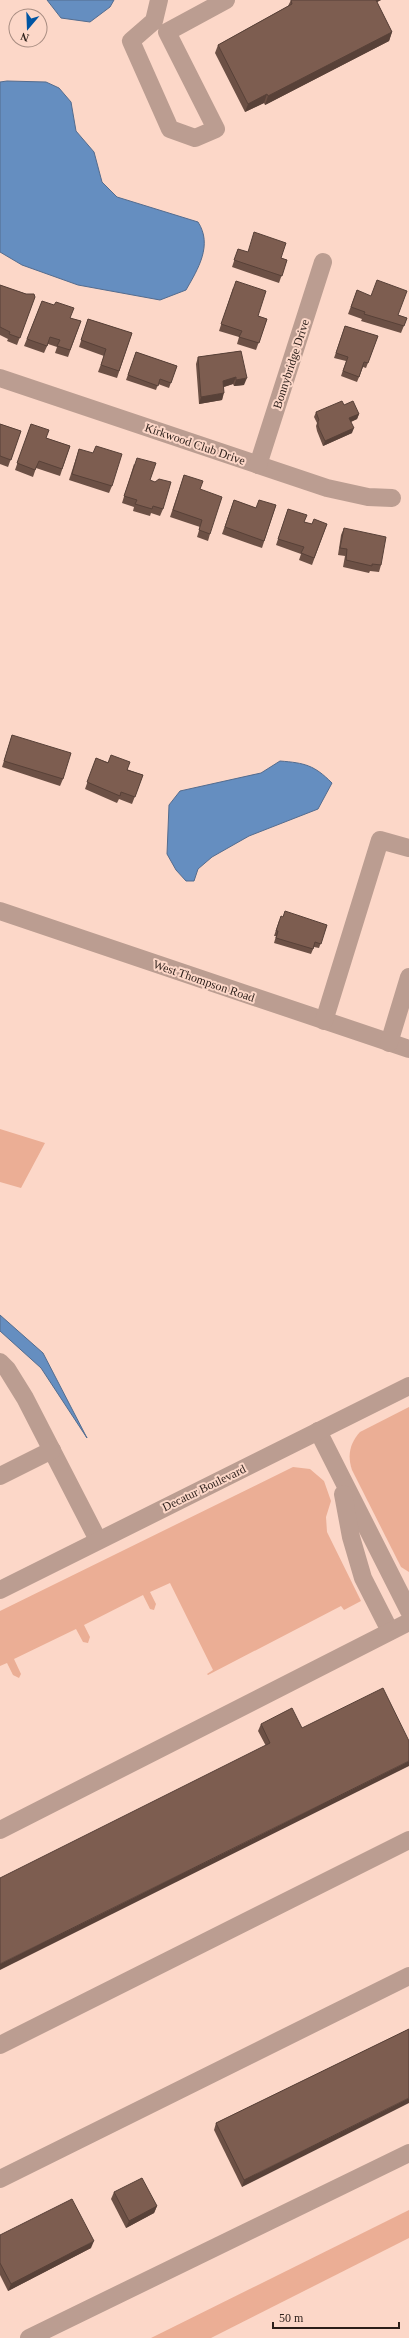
<svg xmlns="http://www.w3.org/2000/svg" width="409" height="2338" viewBox="0 0 409 2338" font-family="'Times New Roman',serif">
	<style>
		.green { fill: #ebae95 }
		.water { fill: #658ec0; stroke: #546c8e }
		.lines { fill: none; stroke-linecap: round; stroke-linejoin: round }
		.minor { stroke: #bb9d91; stroke-width: 18 }
		.wall { fill: #6c5045 }
		.shaded-wall { fill: #584138 }
		.building { fill: #7d5d50; stroke: #584138 }
		.labels { text-anchor: middle; dominant-baseline: central; stroke-width: 4; stroke-linejoin: round; paint-order: stroke }
		.street-label { font-size: 12px; fill: #2b1e19; stroke: #fcd7c8 }
	</style>
	<rect width="100%" height="100%" fill="#fcd7c8"/>
	<!-- green -->
	<g class="green">
		<polygon points="0,1129 45,1143 21,1188 0,1182"/>
		<path d="M409 1407V1572L401 1567 352 1470C347 1455 350 1443 360 1432Z"/>
		<polygon points="293,1467 310,1469 324,1481 331,1501 326,1517 327,1532 361,1601 344,1610 341,1606 208,1675 207,1674 213,1670 170,1583 150,1592 156,1604 154,1610 150,1609 143,1595 84,1625 90,1637 88,1643 83,1642 76,1629 14,1659 21,1674 19,1678 13,1675 7,1663 0,1666 0,1611"/>
		<polygon points="409,2210 409,2238 211,2338 151,2338"/>
	</g>
	<!-- water -->
	<g class="water">
		<polygon points="47,0 114,0 110,7 90,22 61,18"/>
		<path d="M7 81 46 82 59 88 71 102 76 131 94 152 102 182 117 197 198 222C213 245 198 269 186 290L160 300 78 285 22 265 0 252V82Z"/>
		<path d="M280 761C305 763 314 765 332 783L318 809 249 836 212 857 198 869 194 881H186L176 870 167 854 169 805 180 791 261 773Z"/>
		<polygon points="0,1315 43,1353 87,1438 41,1368 0,1331"/>
	</g>
	<g class="lines">
		<!-- minor -->
		<g class="minor">
			<polyline points="159,0 154,21 131,41 170,129 195,138 216,129 167,32 226,0"/>
			<polyline points="0,378 327,488 368,497 392,498"/>
			<polyline points="258,465 323,262"/>
			<polyline points="0,911 409,1049"/>
			<polyline points="324,1021 380,840 409,848"/>
			<polyline points="389,1043 409,977"/>
			<polyline points="0,1362 7,1369 25,1398 98,1540"/>
			<polyline points="318,1431 409,1611"/>
			<polyline points="0,1476 52,1450"/>
			<polyline points="343,1494 351,1537 363,1578 390,1631"/>
			<polyline points="0,1590 409,1386"/>
			<polyline points="0,1830 409,1622"/>
			<polyline points="0,2045 409,1840"/>
			<polyline points="0,2179 409,1976"/>
			<polyline points="29,2338 409,2153"/>
		</g>
	</g>
	<!-- wall -->
	<g class="wall">
		<polygon points="292,0 381,0 377,2 392,32 389,41 265,105 264,103 245,112 215,53 218,45 288,6 291,0"/>
		<polygon points="238,249 247,252 281,258 287,260 279,283 232,267"/>
		<polygon points="0,285 35,297 17,345 7,341 8,339 0,335"/>
		<polygon points="233,288 258,316 267,319 256,350 237,344 239,337 219,331"/>
		<polygon points="357,290 398,315 407,318 401,333 361,321 362,319 348,314"/>
		<polygon points="42,301 70,318 81,321 68,357 55,353 57,347 48,344 44,353 24,346"/>
		<polygon points="88,319 132,333 117,378 98,372 104,356 79,347"/>
		<polygon points="345,326 378,336 366,368 363,367 357,382 341,376 346,361 334,358"/>
		<polygon points="241,351 244,385 234,386 233,384 224,387 222,400 199,404 196,364 198,357"/>
		<polygon points="136,352 177,366 169,388 158,384 156,390 126,380"/>
		<polygon points="344,405 359,414 357,419 351,422 352,433 323,446 317,431 316,426 317,423 314,417 316,412"/>
		<polygon points="0,424 21,431 8,467 0,464"/>
		<polygon points="31,424 46,438 70,446 60,476 36,468 33,477 15,470"/>
		<polygon points="79,449 112,486 109,493 69,480"/>
		<polygon points="134,464 150,480 163,509 160,516 151,513 150,516 133,511 134,507 122,503"/>
		<polygon points="184,475 200,489 210,534 208,541 197,537 200,527 170,517"/>
		<polygon points="234,500 256,508 276,505 262,548 222,534"/>
		<polygon points="288,509 304,522 312,524 327,524 312,565 299,560 301,554 276,545"/>
		<polygon points="344,528 381,565 379,572 370,571 369,573 343,567 345,556 338,555 341,535"/>
		<polygon points="12,735 63,779 60,786 2,767"/>
		<polygon points="96,758 143,775 132,804 119,799 117,803 85,789"/>
		<polygon points="279,921 327,925 319,948 314,947 311,954 274,943 276,936 274,936"/>
		<polygon points="261,1724 302,1728 266,1746 258,1731"/>
		<polygon points="409,2029 242,2187 214,2130 216,2123"/>
		<polygon points="114,2192 157,2206 154,2213 126,2228 111,2199"/>
		<polygon points="0,2235 91,2248 8,2291 0,2275"/>
	</g>
	<!-- shaded-wall -->
	<g class="shaded-wall">
		<polygon points="373,0 381,0 371,5"/>
		<polygon points="392,32 389,41 265,105 268,96"/>
		<polygon points="267,94 264,103 245,112 248,104"/>
		<polygon points="236,377 233,384 220,388 223,381"/>
		<polygon points="247,378 244,385 234,386 236,380"/>
		<polygon points="224,393 222,400 199,404 201,397"/>
		<polygon points="359,414 357,419 348,423 349,418"/>
		<polygon points="354,428 352,433 323,446 325,441"/>
		<polygon points="409,1761 409,1766 0,1970 0,1964"/>
		<polygon points="409,2098 409,2103 242,2187 244,2180"/>
		<polygon points="157,2206 154,2213 126,2228 129,2221"/>
		<polygon points="94,2241 91,2248 8,2291 11,2284"/>
	</g>
	<!-- building -->
	<g class="building">
		<polygon points="292,0 376,0 392,32 268,96 267,94 248,104 218,45 292,4 291,0"/>
		<polygon points="254,232 286,243 281,258 287,260 282,276 234,260 238,249 248,252"/>
		<polygon points="377,280 407,291 398,315 407,318 404,326 364,314 365,312 351,307 357,290 371,296"/>
		<polygon points="236,281 266,291 258,316 267,319 259,343 239,337 242,331 221,324"/>
		<polygon points="0,285 26,294 34,294 35,297 20,338 9,334 10,332 0,327"/>
		<polygon points="42,301 54,305 56,302 74,308 70,318 81,321 70,350 57,346 60,340 50,337 47,346 27,339"/>
		<polygon points="88,319 132,333 119,371 101,365 106,349 81,340"/>
		<polygon points="345,326 378,336 368,363 364,362 359,377 343,371 348,357 336,353"/>
		<polygon points="241,351 247,378 236,380 236,377 223,381 224,393 201,397 198,357"/>
		<polygon points="136,352 177,366 171,383 160,379 158,386 128,375"/>
		<polygon points="342,401 344,405 353,401 359,414 349,418 354,428 325,441 318,426 318,421 319,420 316,412"/>
		<polygon points="0,424 21,431 11,460 0,456"/>
		<polygon points="31,424 49,430 46,438 70,446 62,469 39,461 35,470 17,463"/>
		<polygon points="96,446 122,454 112,486 72,474 79,449 93,453"/>
		<polygon points="137,458 156,463 150,480 155,482 159,479 171,482 163,509 153,506 152,509 135,504 137,500 124,496"/>
		<polygon points="184,475 203,481 200,489 222,497 210,534 199,530 202,520 173,510"/>
		<polygon points="234,500 256,508 259,500 276,505 264,541 225,527"/>
		<polygon points="288,509 307,515 304,522 312,524 314,519 327,524 314,558 301,553 304,547 278,539"/>
		<polygon points="344,528 386,537 381,565 372,564 372,566 346,560 347,549 340,548"/>
		<polygon points="12,735 71,753 63,779 4,761"/>
		<polygon points="111,755 130,762 127,770 143,775 135,797 121,792 120,796 87,782 96,758 108,763"/>
		<polygon points="285,911 327,925 321,944 315,942 313,949 276,938 278,931 276,931 281,916 283,917"/>
		<polygon points="383,1688 409,1741 409,1761 0,1964 0,1878 270,1743 261,1724 292,1708 302,1728"/>
		<polygon points="409,2029 409,2098 244,2180 216,2123"/>
		<polygon points="142,2178 157,2206 129,2221 114,2192"/>
		<polygon points="72,2199 94,2241 11,2284 0,2263 0,2235"/>
	</g>
	<g class="labels">
		<!-- street labels -->
		<g class="street-label">
			<text transform="translate(291 364) rotate(-72)">Bonnybridge Drive</text>
			<text transform="translate(195 444) rotate(19)">Kirkwood Club Drive</text>
			<text transform="translate(204 981) rotate(19)">West Thompson Road</text>
			<text transform="translate(204 1488) rotate(-26)">Decatur Boulevard</text>
		</g>
	</g>
	<!-- north arrow -->
	<g transform="translate(28 28) rotate(199)"><circle r="19" fill="#fcd7c8" stroke="#a88d82"/>
	<path d="M0-3L7 15L0 10L-7 15Z" fill="#0055a3"/>
	<text y="-6" font-size="11" font-weight="bold" text-anchor="middle" fill="#2b1e19">N</text>
	</g>
	<!-- scale -->
	<path d="M273 2322v6h126v-6" fill="none" stroke="#2b1e19" stroke-width="2"/>
	<text x="279" y="2322" font-size="12" fill="#2b1e19" stroke="#fcd7c8" stroke-width="3" paint-order="stroke">50 m</text>
</svg>
